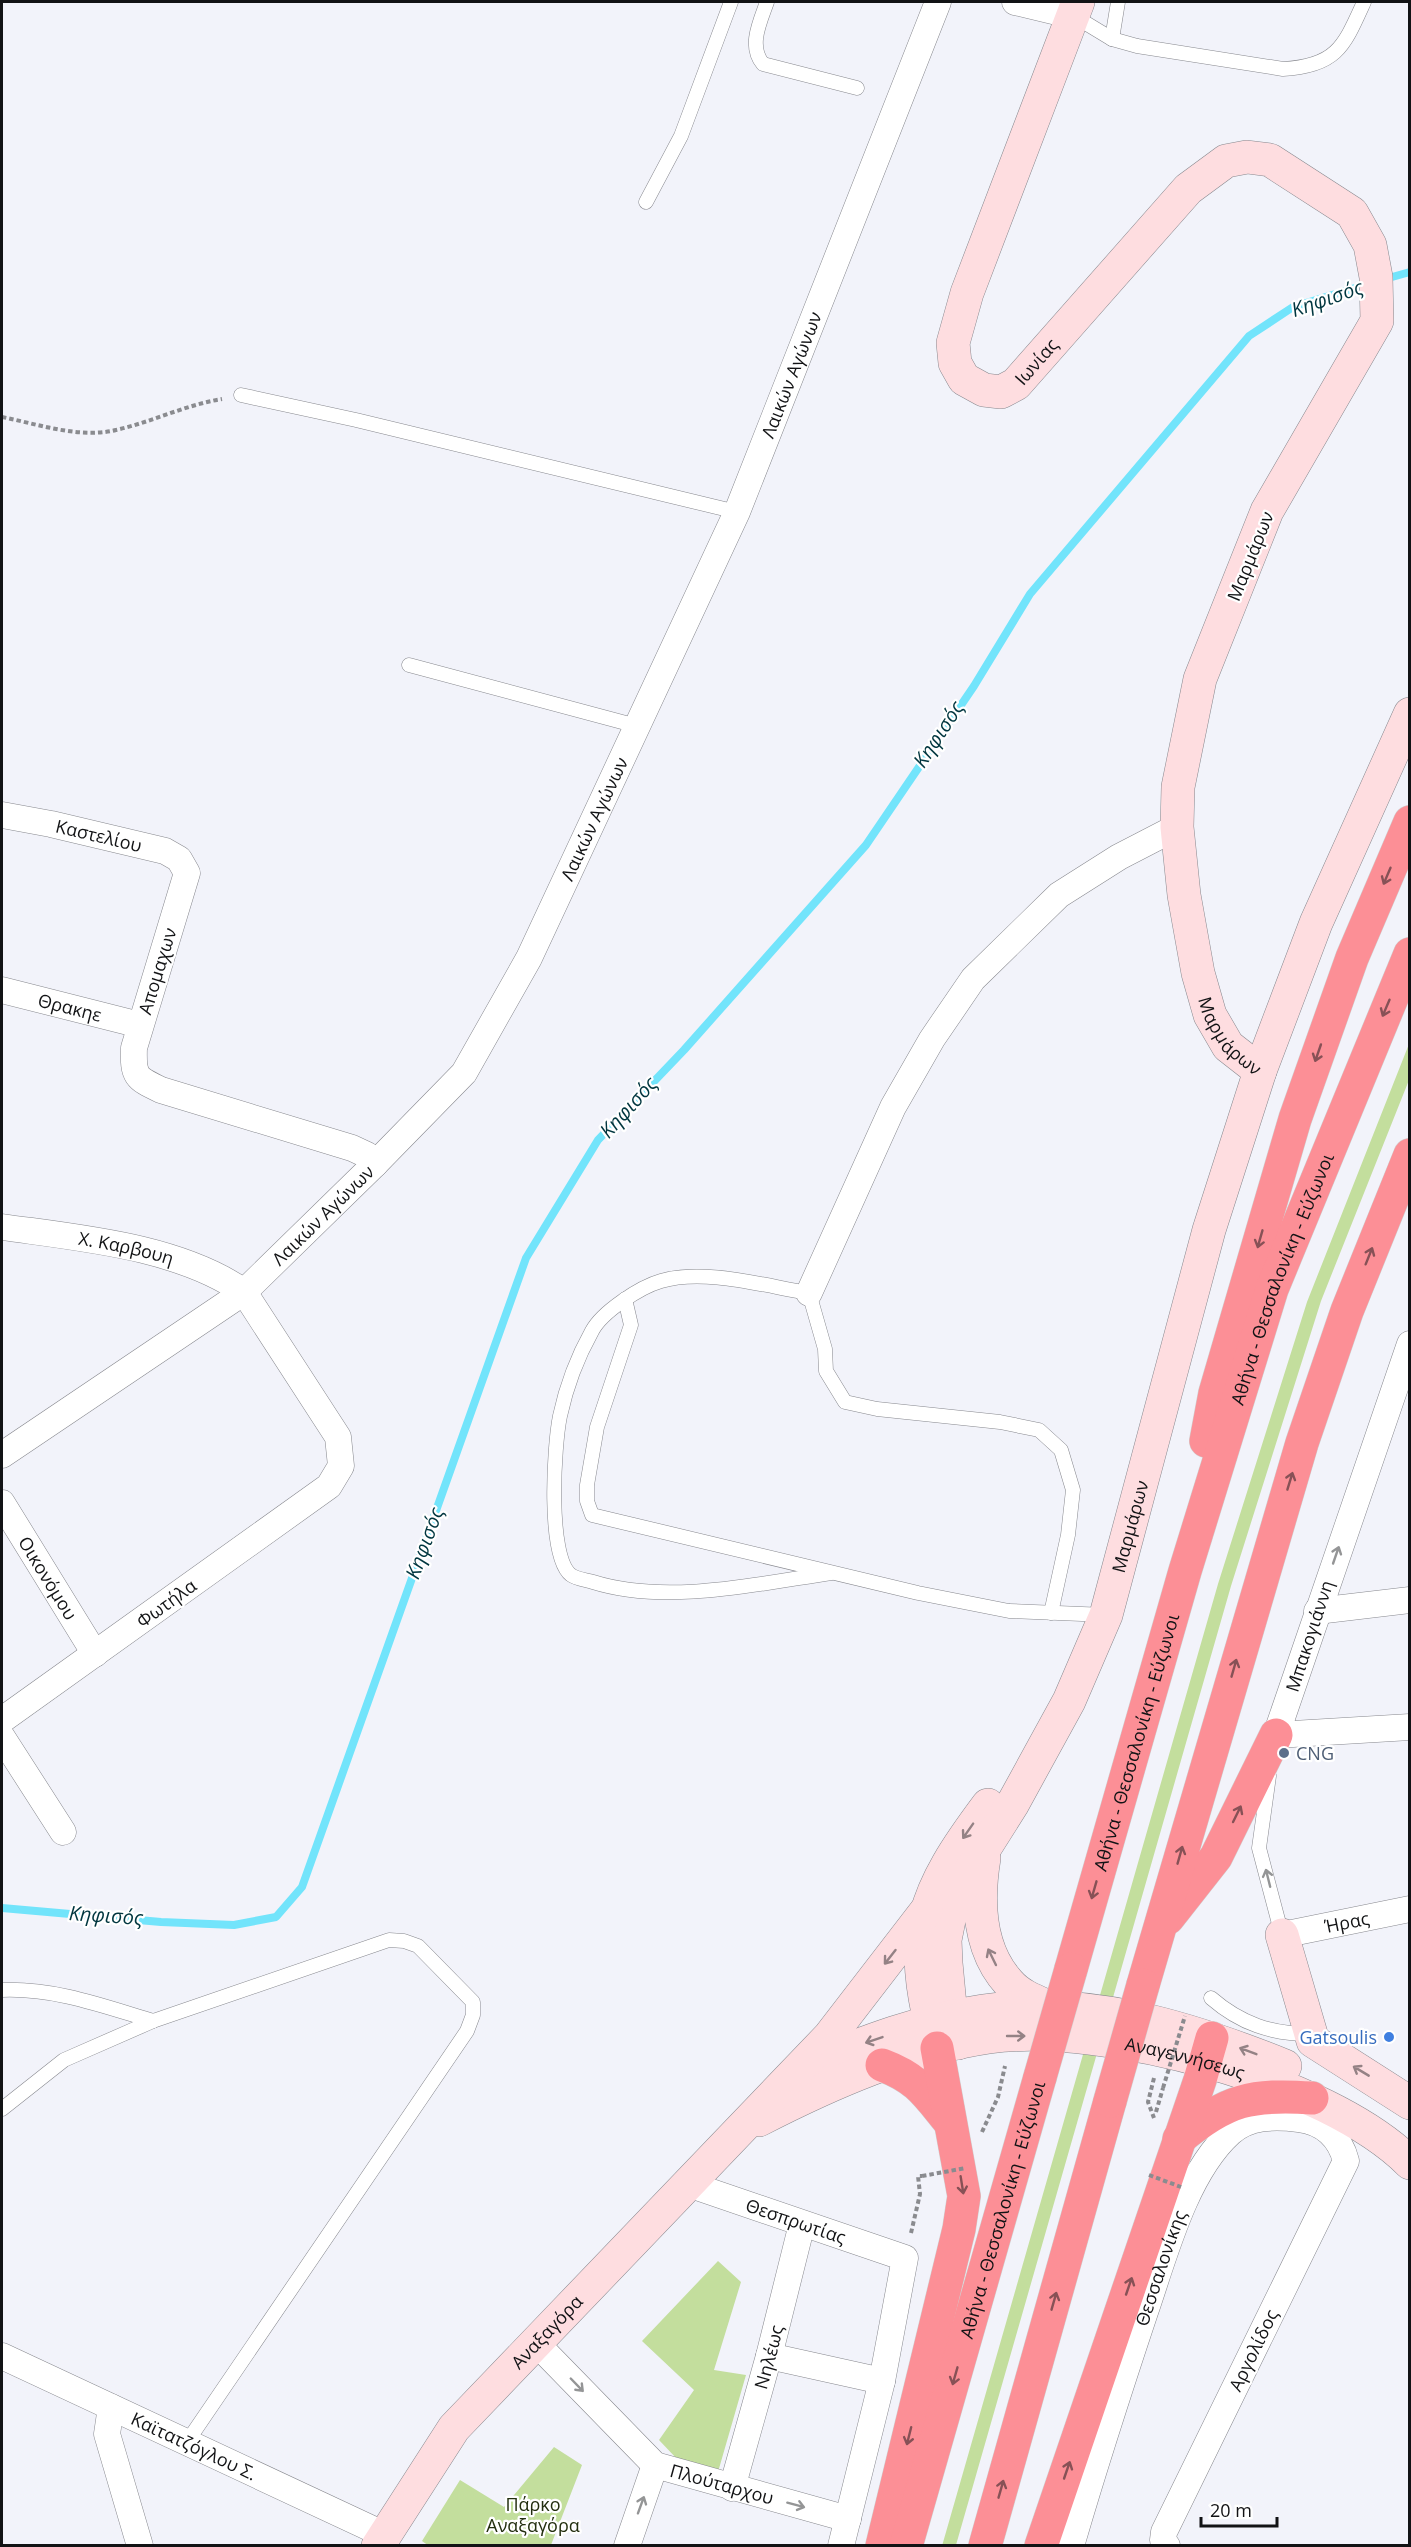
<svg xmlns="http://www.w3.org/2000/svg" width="1411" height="2547" viewBox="0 0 1411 2547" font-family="'Open Sans',sans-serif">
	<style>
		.green { fill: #c3de9d }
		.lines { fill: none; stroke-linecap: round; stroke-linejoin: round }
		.stream { stroke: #72e4fb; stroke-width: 8 }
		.lane-casing { stroke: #87888e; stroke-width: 15 }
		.street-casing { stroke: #87888e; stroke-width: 27 }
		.secondary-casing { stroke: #87888e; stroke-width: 34 }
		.highway-casing { stroke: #d0d0d0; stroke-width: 34 }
		.path { stroke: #8a8b8f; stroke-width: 4; stroke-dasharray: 4.5 3; stroke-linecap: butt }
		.lane { stroke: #fff; stroke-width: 14 }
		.street { stroke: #fff; stroke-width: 26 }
		.secondary { stroke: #fedde0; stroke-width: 33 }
		.highway { stroke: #fc8f96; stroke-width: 33 }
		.highway-bridge-casing { stroke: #d0d0d0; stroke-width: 34; stroke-linecap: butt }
		.path-bridge { stroke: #8a8b8f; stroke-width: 4; stroke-dasharray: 4.5 3; stroke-linecap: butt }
		.highway-bridge { stroke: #fc8f96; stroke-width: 33 }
		.oneway { stroke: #875156 }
		.oneway2 { stroke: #949596 }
		.oneway3 { stroke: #948285 }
		.service-dot { fill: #5c6f8a; stroke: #fff; stroke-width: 2 }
		.shop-dot { fill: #3f7fe0; stroke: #fff; stroke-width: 2 }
		.labels { text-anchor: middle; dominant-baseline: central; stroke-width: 4.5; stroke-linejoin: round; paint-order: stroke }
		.street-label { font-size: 18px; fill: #121315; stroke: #fff }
		.service-label { font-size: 18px; fill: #4e5e75; stroke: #fff; text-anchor: start }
		.shop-label { font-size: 18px; fill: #366cbe; stroke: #fff; text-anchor: end }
		.park-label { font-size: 18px; fill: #232f0f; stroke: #fff }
		.water-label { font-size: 20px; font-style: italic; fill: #00363f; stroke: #fff }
	</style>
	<rect width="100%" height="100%" fill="#f2f3fa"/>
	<!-- green -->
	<g class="green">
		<polygon points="1409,1044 1409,1080 1321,1301 1231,1586 956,2545 942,2546 1218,1584 1307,1302"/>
		<polygon points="718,2261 741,2282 714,2370 746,2375 718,2472 677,2459 659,2440 694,2390 642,2341"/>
		<polygon points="554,2447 582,2465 551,2545 429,2546 422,2541 460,2480 504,2507"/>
	</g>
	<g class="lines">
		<!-- stream -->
		<g class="stream">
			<polyline points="1385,279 1410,272"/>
			<polyline points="2,1908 161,1922 234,1925 276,1917 302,1887 526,1258 598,1140 684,1050 866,845 974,686 1030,594 1249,336 1293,307 1368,284"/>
		</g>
		<!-- lane casing -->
		<g class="lane-casing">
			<g id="lane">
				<path d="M767 2C760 22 748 46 763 64L857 88"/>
				<path d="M1074 16 1112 39 1137 46 1283 69C1337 66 1344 46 1364 2"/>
				<polyline points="1112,39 1118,2"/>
				<polyline points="646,202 681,136 731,2"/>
				<polyline points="241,395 356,420 737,512"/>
				<polyline points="409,665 637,726"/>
				<polyline points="625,1299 631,1325 597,1427 587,1485 587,1501 592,1515 918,1593 1009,1611 1106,1615"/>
				<path d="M831 1573C757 1584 666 1605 593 1582 587 1580 576 1579 571 1575 547 1557 554 1445 560 1416 566 1388 578 1356 592 1331 602 1312 640 1287 661 1281 704 1268 765 1286 809 1293L825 1349 826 1371 845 1402 877 1409 1000 1422 1039 1430 1061 1450 1073 1490 1068 1535 1051 1613"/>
				<polyline points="1269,1776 1259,1848 1282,1935"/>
				<path d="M2 1990C55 1988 103 2006 153 2021"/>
				<path d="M1211 1998C1241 2024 1272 2034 1310 2034"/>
				<polyline points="2,2109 64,2060 153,2021 389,1940 404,1941 418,1946 473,2002 473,2015 467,2031 187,2442"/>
			</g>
		</g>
		<!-- street casing -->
		<g class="street-casing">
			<g id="street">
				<polyline points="1015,2 1074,16"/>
				<path id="s1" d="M2 815 51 824 165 851 179 859 187 873 134 1048C133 1077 136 1078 161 1090L352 1148 367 1155 375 1164"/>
				<path id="s2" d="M2 990 140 1025"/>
				<path id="s3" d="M2 1227C79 1238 178 1246 244 1292L338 1437 341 1466 329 1486 2 1720"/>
				<polyline points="809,1293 893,1107 932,1039 973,979 1059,895 1119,857 1177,827"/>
				<polyline points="1410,1344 1276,1735 1410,1727"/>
				<path id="s4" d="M2 1455 244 1292 375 1164 464 1073 529 958 737 512 938 2"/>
				<path id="s5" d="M2 1503 95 1654"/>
				<polyline points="1317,1611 1410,1600"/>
				<polyline points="2,1737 63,1832"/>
				<path id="s6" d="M1282 1935 1410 1909"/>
				<path id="s7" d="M688 2184 905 2258 882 2381 841 2546"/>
				<path id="s8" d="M536 2343 655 2465 848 2519"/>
				<path id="s9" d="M2 2356 385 2535"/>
				<polyline points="769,2356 882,2381"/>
				<polyline points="111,2407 107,2434 140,2546"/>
				<path id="s10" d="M732 2488 769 2356 802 2224"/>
				<polyline points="627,2546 655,2465"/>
				<path id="s11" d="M1071 2546C1094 2467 1119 2390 1145 2312 1164 2257 1185 2174 1230 2133 1249 2116 1274 2116 1299 2119 1323 2122 1340 2137 1346 2161L1164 2532 1163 2540 1167 2546"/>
			</g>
		</g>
		<!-- secondary casing -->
		<g class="secondary-casing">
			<g id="secondary">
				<path id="s12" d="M1078 2 967 293 953 343 955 363 964 379 984 390 1001 392 1016 384 1188 189 1226 161 1247 157 1270 160 1352 213 1370 245 1376 277 1377 321 1267 511 1200 679 1178 787 1177 827 1184 895 1198 973 1210 1015 1228 1046 1260 1071"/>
				<path d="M984 1858C977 1901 978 1949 1009 1983 1019 1995 1035 2001 1049 2007"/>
				<polyline points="1282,1935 1313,2041 1410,2103"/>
				<path d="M935 2042C906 1934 922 1893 988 1805"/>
				<path id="s13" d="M958 2043 951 2016 946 1963 945 1940 949 1920 964 1881 1012 1805 1069 1701 1106 1615 1209 1230 1260 1071 1316 923 1410 714"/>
				<path d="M808 2065C865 2042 922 2020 983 2011 1086 1995 1191 2028 1285 2066"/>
				<path id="s14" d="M759 2120C831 2083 908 2049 989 2037 1104 2021 1327 2080 1410 2163"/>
				<path id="s15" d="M378 2546 454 2428 829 2037 926 1911"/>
			</g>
		</g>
		<!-- highway casing -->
		<g class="highway-casing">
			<g id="highway">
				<polyline points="1206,1441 1215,1393 1295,1119 1352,958 1410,822"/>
				<polyline points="1168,1918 1216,1857 1276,1735"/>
				<path id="s16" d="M1071 1969 1185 1571 1272 1289 1410 954"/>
				<polyline points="1143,1985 1302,1443 1347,1311 1410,1155"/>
				<path d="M882 2065C917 2078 926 2093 948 2120"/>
				<path d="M1179 2139C1227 2099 1252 2094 1312 2098"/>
				<polyline points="882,2546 959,2229 964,2196 937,2048"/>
				<path id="s17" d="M906 2546 1040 2077"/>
				<polyline points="985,2546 1110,2101"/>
				<polyline points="1041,2546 1200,2080 1212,2038"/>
			</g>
		</g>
		<!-- path -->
		<g class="path">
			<path d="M2 417C38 424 79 439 116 430 152 422 185 405 222 399"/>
			<polyline points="1154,2078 1148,2102 1154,2118"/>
			<polyline points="1156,2112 1163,2088"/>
			<polyline points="982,2132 998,2097 1005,2066"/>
			<polyline points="911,2233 920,2194 918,2176 922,2176"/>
		</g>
		<!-- lane -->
		<use href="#lane" class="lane"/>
		<!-- street -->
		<use href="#street" class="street"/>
		<!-- secondary -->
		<use href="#secondary" class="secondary"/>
		<!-- highway -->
		<use href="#highway" class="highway"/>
		<!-- highway-bridge casing -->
		<g class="highway-bridge-casing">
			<g id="highway-bridge">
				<polyline points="1040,2077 1071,1969"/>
				<polyline points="1110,2101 1143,1985"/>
			</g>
		</g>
		<!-- path-bridge -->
		<g class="path-bridge">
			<polyline points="1163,2088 1185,2016"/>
			<polyline points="1149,2175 1181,2187"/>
			<polyline points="922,2176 966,2168"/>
		</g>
		<!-- highway-bridge -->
		<use href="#highway-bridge" class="highway-bridge"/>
	</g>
	<!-- one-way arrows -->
	<defs><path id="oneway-shaft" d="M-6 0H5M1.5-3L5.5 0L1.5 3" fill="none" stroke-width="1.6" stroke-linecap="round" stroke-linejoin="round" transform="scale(1.5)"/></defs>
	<g class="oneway">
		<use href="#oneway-shaft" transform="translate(1387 876) rotate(113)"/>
		<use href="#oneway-shaft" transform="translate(1386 1008) rotate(113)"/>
		<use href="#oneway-shaft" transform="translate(1318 1053) rotate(109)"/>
		<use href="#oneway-shaft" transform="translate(1260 1239) rotate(106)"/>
		<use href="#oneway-shaft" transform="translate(1369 1256) rotate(-68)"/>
		<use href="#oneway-shaft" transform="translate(1290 1481) rotate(-73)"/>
		<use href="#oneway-shaft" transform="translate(1234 1668) rotate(-74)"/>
		<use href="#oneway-shaft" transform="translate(1237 1814) rotate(-64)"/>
		<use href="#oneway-shaft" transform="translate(1180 1855) rotate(-74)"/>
		<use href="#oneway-shaft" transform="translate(1094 1890) rotate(106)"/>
		<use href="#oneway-shaft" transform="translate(962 2185) rotate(81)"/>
		<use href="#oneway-shaft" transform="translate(1129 2286) rotate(-71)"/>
		<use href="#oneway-shaft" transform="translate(1054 2301) rotate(-74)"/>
		<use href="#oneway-shaft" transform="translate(955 2376) rotate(106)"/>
		<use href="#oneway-shaft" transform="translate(909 2436) rotate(104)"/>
		<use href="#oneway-shaft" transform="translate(1067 2470) rotate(-71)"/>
		<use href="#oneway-shaft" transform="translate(1001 2489) rotate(-74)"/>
	</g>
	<g class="oneway2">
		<use href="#oneway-shaft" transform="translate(1336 1555) rotate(-71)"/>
		<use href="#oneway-shaft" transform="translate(1268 1878) rotate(-104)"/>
		<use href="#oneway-shaft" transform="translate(577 2385) rotate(46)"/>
		<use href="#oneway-shaft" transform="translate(641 2505) rotate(-70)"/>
		<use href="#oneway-shaft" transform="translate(796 2505) rotate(15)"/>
	</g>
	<g class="oneway3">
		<use href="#oneway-shaft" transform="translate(968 1831) rotate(125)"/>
		<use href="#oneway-shaft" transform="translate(890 1957) rotate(128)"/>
		<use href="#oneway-shaft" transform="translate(992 1957) rotate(-116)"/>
		<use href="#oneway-shaft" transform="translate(1016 2036)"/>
		<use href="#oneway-shaft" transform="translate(874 2040) rotate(161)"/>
		<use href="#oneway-shaft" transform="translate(1248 2051) rotate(-159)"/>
		<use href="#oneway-shaft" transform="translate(1361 2071) rotate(-149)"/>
	</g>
	<!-- markers -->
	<circle class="service-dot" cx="1284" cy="1753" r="6"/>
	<circle class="shop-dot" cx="1389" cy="2037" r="6"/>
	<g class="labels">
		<!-- street labels -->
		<g class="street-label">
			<text stroke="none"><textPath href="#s12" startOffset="489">Ιωνίας</textPath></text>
			<text stroke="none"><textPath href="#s4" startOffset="1374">Λαικών Αγώνων</textPath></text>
			<text transform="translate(1250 556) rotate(-68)">Μαρμάρων</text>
			<text stroke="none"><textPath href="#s4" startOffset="888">Λαικών Αγώνων</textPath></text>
			<text stroke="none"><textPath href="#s1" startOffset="99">Καστελίου</textPath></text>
			<text transform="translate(157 971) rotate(-73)">Απομαχων</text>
			<text stroke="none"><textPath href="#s2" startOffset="70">Θρακηε</textPath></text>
			<text stroke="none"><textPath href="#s12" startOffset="1792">Μαρμάρων</textPath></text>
			<text stroke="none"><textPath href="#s4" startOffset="402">Λαικών Αγώνων</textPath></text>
			<text stroke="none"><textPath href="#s3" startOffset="126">Χ. Καρβουη</textPath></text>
			<text stroke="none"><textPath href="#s16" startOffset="722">Αθήνα - Θεσσαλονίκη - Εύζωνοι</textPath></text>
			<text stroke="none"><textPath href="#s13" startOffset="560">Μαρμάρων</textPath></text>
			<text stroke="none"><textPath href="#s5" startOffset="88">Οικονόμου</textPath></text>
			<text transform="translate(166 1603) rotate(-36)">Φωτήλα</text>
			<text transform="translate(1309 1636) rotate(-72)">Μπακογιάννη</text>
			<text stroke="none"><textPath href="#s16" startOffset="236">Αθήνα - Θεσσαλονίκη - Εύζωνοι</textPath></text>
			<text stroke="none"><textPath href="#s6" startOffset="66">Ήρας</textPath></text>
			<text stroke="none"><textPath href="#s14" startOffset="444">Αναγεννήσεως</textPath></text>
			<text stroke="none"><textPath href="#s17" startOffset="350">Αθήνα - Θεσσαλονίκη - Εύζωνοι</textPath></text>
			<text stroke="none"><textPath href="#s7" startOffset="114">Θεσπρωτίας</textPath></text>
			<text stroke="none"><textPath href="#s11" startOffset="292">Θεσσαλονίκης</textPath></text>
			<text stroke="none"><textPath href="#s15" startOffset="274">Αναξαγόρα</textPath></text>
			<text transform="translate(1253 2350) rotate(-64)">Αργολίδος</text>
			<text stroke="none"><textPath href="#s10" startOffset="136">Νηλέως</textPath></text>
			<text stroke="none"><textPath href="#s9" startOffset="212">Καϊτατζόγλου Σ.</textPath></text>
			<text stroke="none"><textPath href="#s8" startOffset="240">Πλούταρχου</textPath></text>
		</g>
		<!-- service labels -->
		<g class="service-label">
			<text x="1296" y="1753">CNG</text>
		</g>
		<!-- shop labels -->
		<g class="shop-label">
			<text x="1377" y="2037">Gatsoulis</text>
		</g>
		<!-- park labels -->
		<g class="park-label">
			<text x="533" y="2504">Πάρκο<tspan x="533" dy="21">Αναξαγόρα</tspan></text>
		</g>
		<!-- water labels -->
		<g class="water-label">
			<text transform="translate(1327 298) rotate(-19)">Κηφισός</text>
			<text transform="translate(938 734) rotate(-57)">Κηφισός</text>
			<text transform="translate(628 1107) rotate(-48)">Κηφισός</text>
			<text transform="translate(424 1543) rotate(-70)">Κηφισός</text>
			<text transform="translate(106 1915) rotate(4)">Κηφισός</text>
		</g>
	</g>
	<!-- border -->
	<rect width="1411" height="2547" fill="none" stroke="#121315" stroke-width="6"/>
	<!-- scale -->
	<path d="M1201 2517v9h76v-9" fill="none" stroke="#121315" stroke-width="3"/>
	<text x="1210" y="2517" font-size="18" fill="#121315" stroke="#ffffff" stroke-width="4.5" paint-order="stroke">20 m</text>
</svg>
